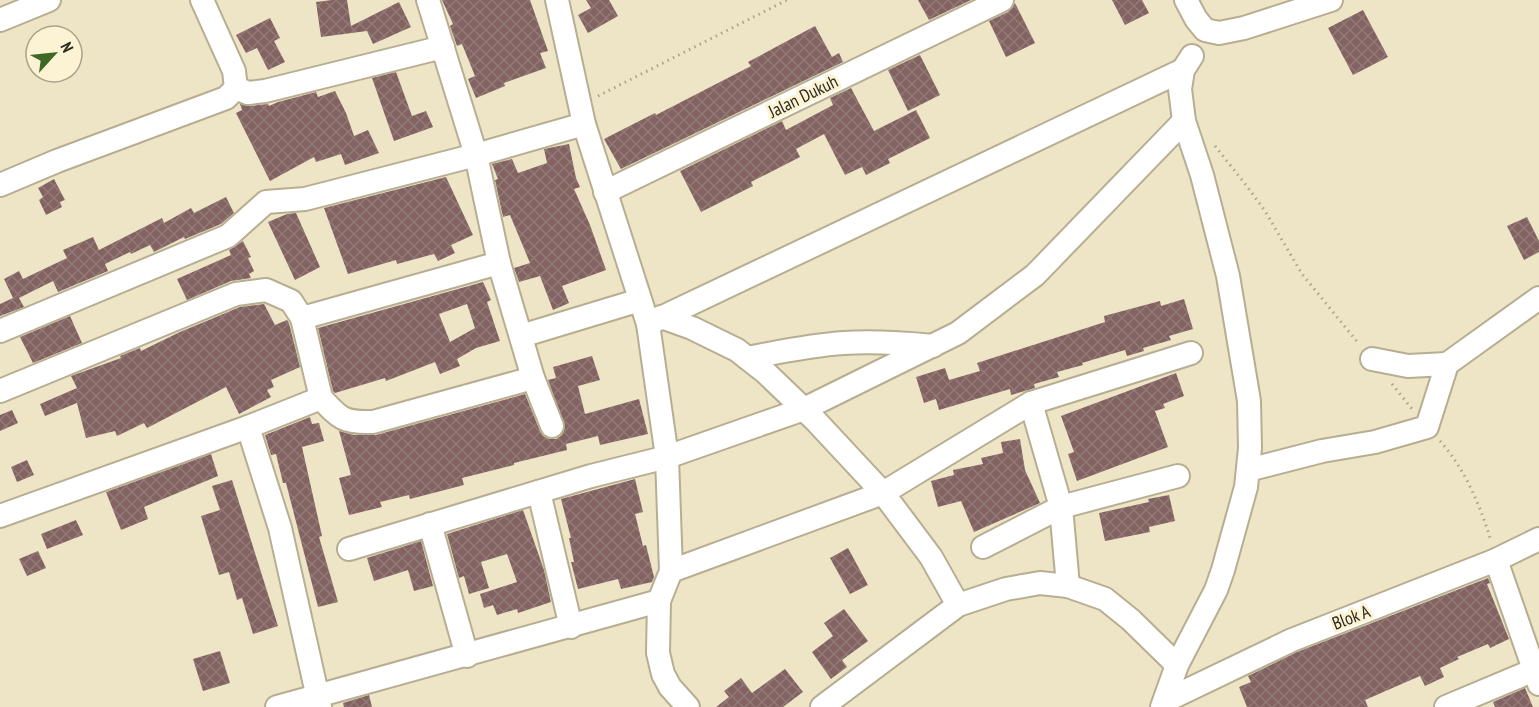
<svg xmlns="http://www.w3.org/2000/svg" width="1539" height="707" viewBox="0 0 1539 707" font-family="'PT Sans Narrow',sans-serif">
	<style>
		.building { fill: url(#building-cross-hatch); fill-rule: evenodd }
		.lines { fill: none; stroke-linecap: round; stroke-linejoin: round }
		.minor-casing { stroke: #b7ae92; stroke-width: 26 }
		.path { stroke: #aaa38c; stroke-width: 3; stroke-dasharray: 1.5 4.5; stroke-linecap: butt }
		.minor { stroke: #fff; stroke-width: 22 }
		.labels { text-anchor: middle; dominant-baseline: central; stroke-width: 6; stroke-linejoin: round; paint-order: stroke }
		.street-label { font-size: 18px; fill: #2d2a1e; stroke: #fcf2d4 }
	</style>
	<defs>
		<pattern id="building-cross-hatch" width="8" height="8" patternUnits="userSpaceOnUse" patternTransform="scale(1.5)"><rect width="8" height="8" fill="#826361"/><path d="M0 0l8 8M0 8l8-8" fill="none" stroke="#927a78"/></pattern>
	</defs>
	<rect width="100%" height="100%" fill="#eee5c7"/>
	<!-- building -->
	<g class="building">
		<polygon points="332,0 347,0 351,26 399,2 411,27 373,44 367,31 321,37 316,2"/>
		<polygon points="442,0 530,0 548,51 540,53 546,68 504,83 505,86 476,98 468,79 475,76 462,44 457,46 450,26 453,24"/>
		<polygon points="586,0 609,0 618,16 588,33 578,15 591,8"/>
		<polygon points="918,0 971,0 929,20"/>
		<polygon points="1112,0 1142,0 1149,13 1125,25"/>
		<polygon points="1015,3 1035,43 1006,57 989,21 1008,12"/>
		<polygon points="1363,10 1388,57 1353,75 1328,28"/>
		<polygon points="270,18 280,38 274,41 285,62 268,70 257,48 246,53 236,35"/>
		<polygon points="815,26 832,57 839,53 843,62 621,169 604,139 655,113 656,115 751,66 748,62"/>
		<polygon points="920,55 940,95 908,111 888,70"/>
		<polygon points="396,72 412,116 426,111 433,127 394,141 372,78"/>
		<polygon points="851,88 874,131 916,110 930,138 888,159 890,163 866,175 862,167 845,175 824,134 796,149 800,157 751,182 753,186 701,212 680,171 782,121 786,130 833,105 830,98"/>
		<polygon points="335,91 346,113 354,136 368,130 379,153 345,165 341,154 316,162 314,157 270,181 236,113 242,110 240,104 250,106 268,104 269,106 278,102 316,92 318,97"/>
		<polygon points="569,144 576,178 580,187 574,189 590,225 606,270 562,286 569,303 553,310 540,276 519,282 514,268 530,263 510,215 503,217 495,180 498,179 492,164 512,159 518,173 547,163 544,149"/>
		<polygon points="446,177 473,235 451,245 455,253 438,261 434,254 397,264 396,260 348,274 324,208"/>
		<polygon points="54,179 65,200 60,202 62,207 46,215 39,200 43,197 38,188"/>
		<polygon points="226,197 234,213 221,224 185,239 184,237 154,252 150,245 131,254 130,252 105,264 108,271 58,292 53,281 19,298 24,307 0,316 0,304 13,298 4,279 19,271 23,279 67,258 63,250 93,237 99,250 162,218 164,223 191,208 194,213"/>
		<polygon points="296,213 320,267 295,280 268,222 287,214"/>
		<polygon points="1527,217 1539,241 1539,252 1524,260 1507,226"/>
		<polygon points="243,241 251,257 248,258 254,271 249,274 251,278 231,281 187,300 177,279 231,255 229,250"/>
		<path d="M483 282 491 300 487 302 500 341 476 348 457 359 460 366 440 374 435 362 386 381 385 378 335 393 333 391 318 328ZM467 304 475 328 450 342 439 314Z"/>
		<polygon points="1184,299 1193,329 1169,336 1171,340 1143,348 1144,351 1127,356 1125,350 1082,363 1083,365 1057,372 1059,377 1034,384 1035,388 1011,395 1010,389 939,410 936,399 924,403 916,377 945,368 949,380 980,371 977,363 1105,322 1104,316 1160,301 1161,306"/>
		<polygon points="264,304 275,325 287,320 289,323 300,367 271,380 274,387 267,390 271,397 239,414 226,387 147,428 144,423 117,436 115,431 86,438 77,403 45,416 40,404 77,388 71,376 121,358 120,356 140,348 141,351 180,332 240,307"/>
		<polygon points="70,316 82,343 33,363 20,337"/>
		<polygon points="592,356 600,380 578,386 585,414 639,399 648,434 600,445 598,436 566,444 567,450 514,463 514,465 462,478 464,485 410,499 409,495 380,502 382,507 349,515 339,478 351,475 339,431 354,435 376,435 525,394 540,431 543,436 549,439 556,439 562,435 565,427 548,380 556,378 553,367"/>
		<polygon points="1176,373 1184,396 1163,404 1165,408 1155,411 1168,447 1077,481 1068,454 1074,452 1061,416"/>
		<polygon points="12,410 18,423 0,431 0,415"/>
		<polygon points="310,417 312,424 319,423 324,441 302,447 322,536 319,537 338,602 318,607 286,483 283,483 276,454 271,455 265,435"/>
		<polygon points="1020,439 1025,470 1040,503 974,532 961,501 938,507 931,481 954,475 953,470 983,464 981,458 1003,453 1001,442"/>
		<polygon points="211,454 218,476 144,507 148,519 121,530 106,492"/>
		<polygon points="27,460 34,475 17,482 11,467"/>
		<polygon points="635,479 643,512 635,514 643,546 646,545 654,577 652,582 621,589 618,579 578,589 571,562 574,562 569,538 571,538 561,499"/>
		<polygon points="232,480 278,626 253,634 242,598 237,600 229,572 219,575 201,516 220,510 212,486"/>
		<polygon points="1169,495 1175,521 1149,527 1150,532 1105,541 1099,513 1149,502 1148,499"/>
		<polygon points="523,510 544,570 551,602 518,613 517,609 497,615 493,605 484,608 480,594 517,582 507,554 481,562 489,588 469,594 464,576 459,578 447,534"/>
		<polygon points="76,520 83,535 47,549 41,534"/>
		<polygon points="421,541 433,586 414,591 408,570 374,581 367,558"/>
		<polygon points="848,548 868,585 850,594 830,558"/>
		<polygon points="38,551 46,568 27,576 19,559"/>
		<polygon points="1488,578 1490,583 1487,584 1509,639 1490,648 1488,644 1457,657 1459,659 1440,668 1444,677 1425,686 1420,676 1365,700 1368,707 1247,707 1239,687 1251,682 1248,676 1297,652"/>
		<polygon points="844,609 868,641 842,660 847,667 831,679 812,652 833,636 824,623"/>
		<polygon points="220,651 230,683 203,691 193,659"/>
		<polygon points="785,669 803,692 783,707 716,707 729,697 724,691 741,678 752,693"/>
		<polygon points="1525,688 1533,707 1495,707 1493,702"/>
		<polygon points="369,695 372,707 344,707 343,703"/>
	</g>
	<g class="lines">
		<!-- minor casing -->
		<g class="minor-casing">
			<g id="minor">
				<polyline points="202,0 234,71 236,88 248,93 265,91 443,47"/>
				<polyline points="428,0 476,155 499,263 533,378 552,426"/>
				<polyline points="557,0 584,124 648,324 667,457 671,571 659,601 658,653 663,674 670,687 688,707"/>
				<polyline points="1186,0 1196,19 1205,30 1219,33 1244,28 1331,0"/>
				<polyline points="0,20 49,0"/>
				<polyline points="0,185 57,161 226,98 236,88"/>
				<polyline points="605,192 1002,0"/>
				<polyline points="661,317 692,328 737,350 765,372 815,420 883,493 931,557 958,605"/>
				<polyline points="302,318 321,398"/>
				<polyline points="648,324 1183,70"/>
				<polyline points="0,331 228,236 266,202 305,199 476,155 584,124"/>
				<polyline points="521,336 640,300"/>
				<path d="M747 358C779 352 811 345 844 343 874 341 903 343 933 346"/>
				<polyline points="1372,359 1408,366 1447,364"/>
				<polyline points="0,391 236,294 266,290 291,301 302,318 499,263"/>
				<polyline points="1031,403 1061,507 1068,586"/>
				<polyline points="248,427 280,528 320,707"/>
				<polyline points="1248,470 1322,451 1375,442 1427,427 1447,364 1539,298"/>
				<polyline points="539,492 571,627"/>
				<path d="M0 516 248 427 321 398C340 419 344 423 373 422L533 378"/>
				<polyline points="430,524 467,656"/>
				<polyline points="983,547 1061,507 1178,476"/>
				<polyline points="349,549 591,476 667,457 804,409 958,333 1035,275 1184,121"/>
				<polyline points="1496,560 1539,684"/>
				<polyline points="671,571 883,493 1031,403 1191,353"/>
				<polyline points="1165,701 1292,640 1496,560 1539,539"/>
				<polyline points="277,707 659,601"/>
				<polyline points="822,707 958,605 1006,589 1040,583 1068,586 1105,599 1131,620 1177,665"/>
				<polyline points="1162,707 1177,665 1216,590 1223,570 1246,487 1250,448 1249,401 1228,276 1202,175 1184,121 1180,89 1183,70 1192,56"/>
				<polyline points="1446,707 1539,668"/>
			</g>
		</g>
		<!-- path -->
		<g class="path">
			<polyline points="598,96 787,0"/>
			<polyline points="1215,146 1246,185 1265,211 1302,274 1359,344"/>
			<polyline points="1392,384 1412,409"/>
			<path d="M1440 441C1465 469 1480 505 1491 541"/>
		</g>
		<!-- minor -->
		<use href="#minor" class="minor"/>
	</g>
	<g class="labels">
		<!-- street labels -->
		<g class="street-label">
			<text transform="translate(803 96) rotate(-26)">Jalan Dukuh</text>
			<text transform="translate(1351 617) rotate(-21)">Blok A</text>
		</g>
	</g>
	<!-- north arrow -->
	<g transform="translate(54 54) rotate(63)"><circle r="28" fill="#fcf2d4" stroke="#a9a28b" stroke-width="1.5"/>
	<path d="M0-4.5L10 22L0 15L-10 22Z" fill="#3f6824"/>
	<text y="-9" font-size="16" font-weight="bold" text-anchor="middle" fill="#2d2a1e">N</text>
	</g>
</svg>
